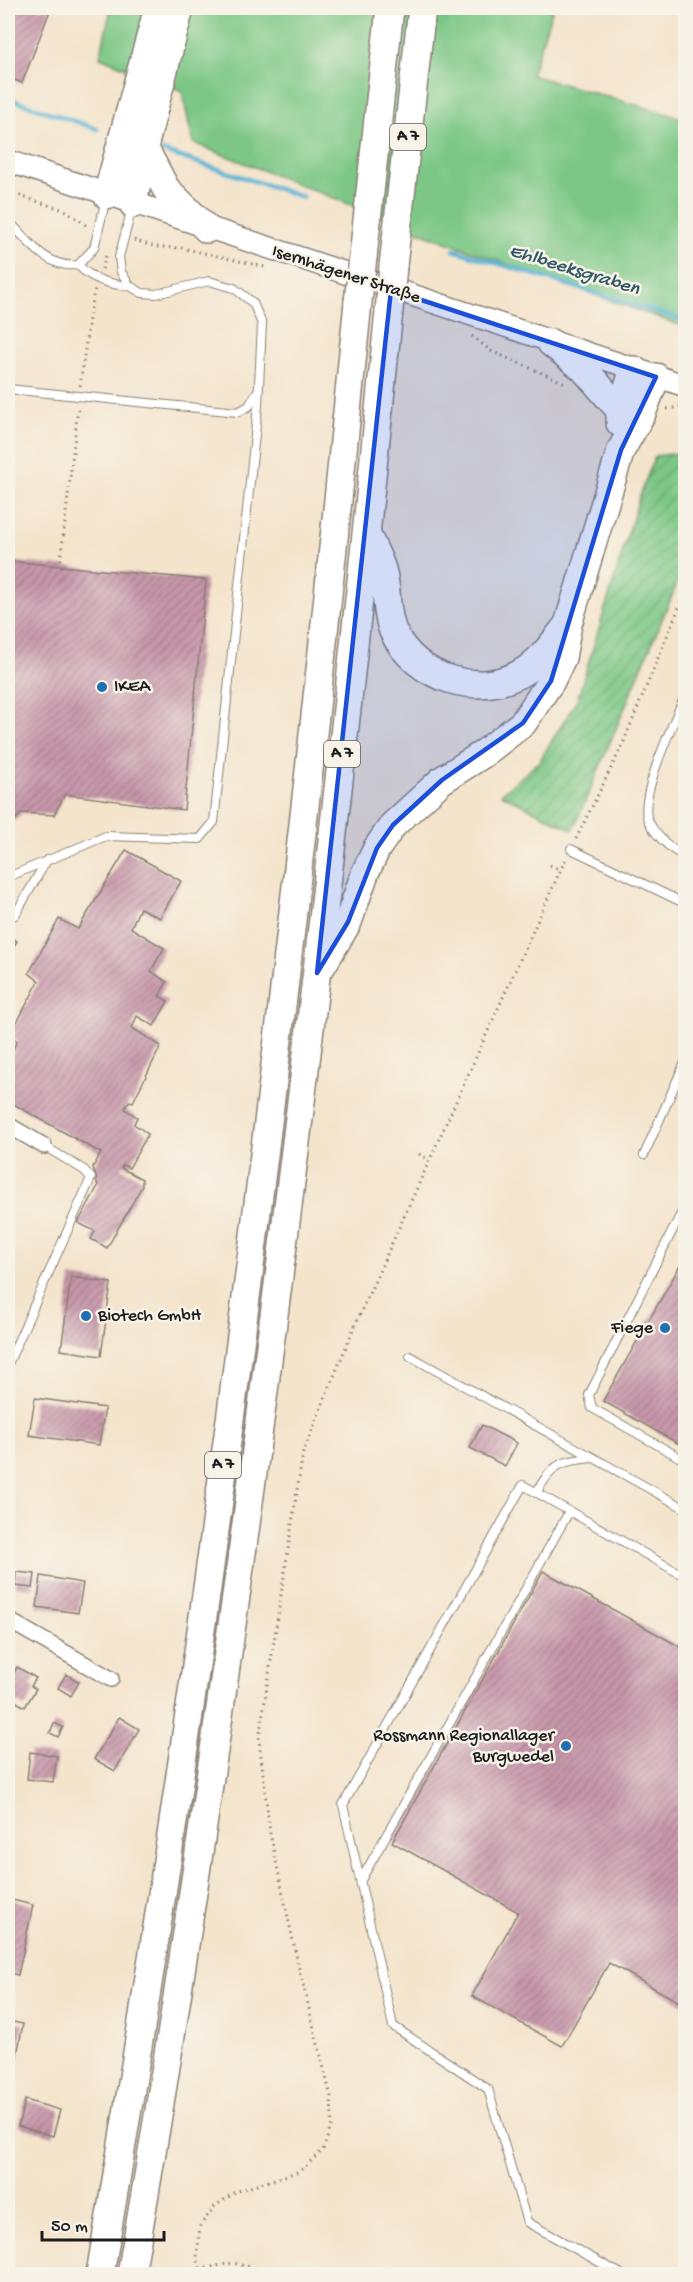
<svg xmlns="http://www.w3.org/2000/svg" width="693" height="2282" viewBox="0 0 693 2282" font-family="'Gochi Hand',sans-serif">
	<style>
		.grass { fill: #7cc785; stroke: #4c7250; stroke-width: 1.5 }
		.garden { fill: url(#garden-furrows); stroke: #4c7250; stroke-width: 1.5 }
		.lines { fill: none; stroke-linecap: round; stroke-linejoin: round }
		.stream { stroke: #57b4d5; stroke-width: 4.5 }
		.building { fill: url(#building-hatch) }
		.lane-casing { stroke: #888074; stroke-width: 10 }
		.street-casing { stroke: #888074; stroke-width: 18 }
		.secondary-casing { stroke: #888074; stroke-width: 24 }
		.highway-casing { stroke: #888074; stroke-width: 30 }
		.path { stroke: #888074; stroke-width: 3; stroke-dasharray: 1.5 4.5; stroke-linecap: butt }
		.lane { stroke: #fff; stroke-width: 8 }
		.street { stroke: #fff; stroke-width: 15 }
		.secondary { stroke: #fff; stroke-width: 21 }
		.highway { stroke: #fff; stroke-width: 27 }
		.rail { stroke: #1c1c1c; stroke-width: 4.5; stroke-dasharray: 9 4.5; stroke-linecap: butt }
		.highway-bridge-casing { stroke: #888074; stroke-width: 30; stroke-linecap: butt }
		.highway-bridge { stroke: #fff; stroke-width: 27 }
		.marked { fill: #1d4ed8; fill-opacity: 0.2; stroke: #1d4ed8; stroke-width: 4.5; stroke-linejoin: round }
		.poi-dot { fill: #1f6fb2; stroke: #f7f3e8; stroke-width: 2 }
		.labels { text-anchor: middle; dominant-baseline: central; stroke-width: 5; stroke-linejoin: round; paint-order: stroke }
		.shield { fill: #f7f3e8; stroke: #5e5c59; stroke-width: 1.5 }
		.shield-label { font-size: 16px; font-weight: bold; fill: #1c1c1c }
		.street-label { font-size: 18px; fill: #1c1c1c; stroke: #f7f3e8 }
		.poi-label { font-size: 18px; fill: #1c1c1c; stroke: #f7f3e8; text-anchor: start }
		.water-label { font-size: 20px; font-style: italic; fill: #345966; stroke: #f7f3e8 }
	</style>
	<defs>
		<pattern id="garden-furrows" width="10" height="10" patternUnits="userSpaceOnUse" patternTransform="scale(1.5)"><rect width="10" height="10" fill="#7cc785"/><path d="M-1 1l2-2M0 10L10 0M9 11l2-2" fill="none" stroke="#6baa72"/></pattern>
		<pattern id="building-hatch" width="6" height="6" patternUnits="userSpaceOnUse" patternTransform="scale(1.5)"><rect width="6" height="6" fill="#c796aa"/><path d="M-1 1l2-2M0 6l6-6M5 7l2-2" fill="none" stroke="#a17a8a"/></pattern>
	</defs>
	<rect width="100%" height="100%" fill="#f7f3e8"/>
	<filter id="ink" filterUnits="userSpaceOnUse"><feTurbulence type="fractalNoise" baseFrequency=".0167" numOctaves="2"/><feDisplacementMap in="SourceGraphic" scale="12" xChannelSelector="R" yChannelSelector="G"/><feConvolveMatrix kernelMatrix="1 2 1 2 8 2 1 2 1" color-interpolation-filters="sRGB"/></filter>
	<filter id="wash" filterUnits="userSpaceOnUse"><feTurbulence type="fractalNoise" baseFrequency=".008" numOctaves="4" result="noise"/><feDisplacementMap in="SourceGraphic" scale="24" xChannelSelector="R" yChannelSelector="G"/><feGaussianBlur stdDeviation="1.35" result="paint"/><feColorMatrix in="noise" values="0 0 0 0 0 0 0 0 0 0 0 0 0 0 0 0 0 1.4 0 .05"/><feComposite in="paint" operator="in"/></filter>
	<g filter="url(#wash)">
		<rect width="100%" height="100%" fill="#f4e4cc"/>
		<!-- grass -->
		<polygon class="grass" points="111,8 553,8 531,75 685,119 685,327 451,244 193,143 182,91 100,57"/>
		<!-- garden -->
		<polygon class="garden" points="680,453 685,455 685,565 573,830 501,794 539,762 577,700 639,498 655,456"/>
		<g class="lines">
			<!-- stream -->
			<g class="stream">
				<polyline points="8,98 97,129"/>
				<polyline points="162,151 303,197"/>
				<polyline points="454,250 686,321"/>
			</g>
		</g>
		<g id="blocks">
			<!-- building -->
			<g class="building">
				<polygon points="8,8 51,8 22,83 8,77"/>
				<polygon points="8,561 206,580 184,810 65,794 54,815 22,813 8,827"/>
				<polygon points="126,850 181,881 160,918 140,908 131,928 164,948 151,971 167,982 159,996 168,1001 154,1026 137,1016 132,1028 161,1046 133,1102 129,1101 125,1109 137,1117 134,1124 148,1134 129,1168 123,1165 121,1168 142,1179 142,1186 107,1248 91,1239 95,1231 78,1223 98,1186 93,1167 101,1153 8,1101 8,1059 17,1041 10,1035 39,981 29,973 59,919 78,929"/>
				<polygon points="8,936 17,941 8,956"/>
				<polygon points="686,1255 686,1448 603,1401"/>
				<polygon points="71,1277 111,1283 101,1356 61,1350"/>
				<polygon points="35,1398 105,1408 99,1445 29,1435"/>
				<polygon points="482,1425 517,1443 505,1466 470,1448"/>
				<polygon points="543,1571 686,1650 686,2006 609,1963 562,2046 472,1996 518,1912 392,1842"/>
				<polygon points="16,1572 35,1574 33,1588 15,1586"/>
				<polygon points="41,1576 83,1583 78,1613 37,1607"/>
				<polygon points="17,1667 36,1678 31,1686 36,1689 25,1707 8,1697 8,1684"/>
				<polygon points="66,1674 79,1682 71,1696 58,1688"/>
				<polygon points="119,1717 139,1729 115,1771 94,1759"/>
				<polygon points="54,1723 63,1727 58,1737 50,1733"/>
				<polygon points="30,1752 57,1756 53,1782 27,1779"/>
				<polygon points="8,1899 33,1905 18,1975 8,1973"/>
				<polygon points="8,2021 23,2024 16,2060 8,2058"/>
				<polygon points="8,2097 11,2098 8,2111"/>
				<polygon points="25,2100 60,2110 53,2136 18,2126"/>
			</g>
		</g>
	</g>
	<g filter="url(#ink)">
		<use href="#blocks" fill-opacity="0" stroke="#888074" stroke-width="1.5"/>
		<g class="lines">
			<!-- lane casing -->
			<g class="lane-casing">
				<g id="lane">
					<path d="M8 220C27 240 47 269 78 265L94 248 106 199"/>
					<path d="M78 265C91 279 111 285 130 286"/>
					<polyline points="8,389 238,412 249,406 257,392"/>
					<path d="M686 693C675 720 641 791 647 817 652 833 671 850 686 857"/>
					<polyline points="571,849 686,904"/>
					<polyline points="8,877 106,836 200,839 214,822 258,406 262,324 253,303 234,288 209,281 156,294 142,293 130,286 121,272 119,257 132,208"/>
					<polyline points="8,910 15,915 47,860"/>
					<polyline points="644,1155 686,1060"/>
					<polyline points="686,1204 589,1395 592,1408 686,1461"/>
					<polyline points="410,1356 686,1509"/>
					<polyline points="8,1364 91,1178 84,1170 44,1146"/>
					<path d="M536 1493C553 1464 559 1461 593 1458"/>
					<polyline points="361,1880 569,1512"/>
					<polyline points="621,2274 527,2222 488,2089 393,2026 343,1805 523,1485 686,1577"/>
				</g>
			</g>
			<!-- street casing -->
			<g class="street-casing">
				<g id="street">
					<polyline points="8,1125 44,1146"/>
					<polyline points="8,1620 111,1679"/>
				</g>
			</g>
			<!-- secondary casing -->
			<g class="secondary-casing">
				<polyline id="secondary" points="8,161 686,386"/>
			</g>
			<!-- highway casing -->
			<g class="highway-casing">
				<g id="highway">
					<polyline points="144,147 166,189 207,229"/>
					<polyline points="107,195 158,8"/>
					<polyline points="133,204 144,147 180,8"/>
					<polyline points="363,257 390,8"/>
					<polyline points="393,266 422,8"/>
					<polyline points="551,343 584,369 620,410"/>
					<polyline points="620,423 620,410 634,370"/>
					<path d="M367 535C372 547 380 560 383 573 388 592 385 612 393 631 415 679 481 700 526 670 542 659 554 642 566 627"/>
					<polyline points="323,964 348,922 365,873 377,848 393,825 442,780 483,754 523,723 551,681 562,658 568,624 621,450 642,413 656,377"/>
					<path d="M100 2274C213 1621 293 961 358 302"/>
					<path d="M131 2274C171 2049 204 1823 236 1596 296 1169 346 740 389 311"/>
				</g>
			</g>
			<!-- path -->
			<g class="path">
				<polyline points="8,192 67,211 87,226"/>
				<polyline points="134,240 155,247 182,248 265,267"/>
				<polyline points="102,269 106,255"/>
				<polyline points="472,336 491,351 565,383"/>
				<polyline points="80,386 91,304 95,289"/>
				<polyline points="667,409 684,406"/>
				<polyline points="60,566 78,408"/>
				<polyline points="576,839 622,746 686,590"/>
				<polyline points="550,865 561,870"/>
				<polyline points="419,1154 429,1160"/>
				<polyline points="200,2269 233,2263 280,2274"/>
				<polyline points="201,2274 197,2257 200,2226 214,2207 235,2192 300,2171 323,2150 332,2124 331,2097 298,1964 270,1833 259,1739 303,1452 355,1325 566,858"/>
			</g>
			<!-- lane -->
			<use href="#lane" class="lane"/>
			<!-- street -->
			<use href="#street" class="street"/>
			<!-- secondary -->
			<use href="#secondary" class="secondary"/>
			<!-- highway -->
			<use href="#highway" class="highway"/>
			<!-- rail -->
			<polyline class="rail" points="8,2271 21,2274"/>
			<!-- highway-bridge casing -->
			<g class="highway-bridge-casing">
				<g id="highway-bridge">
					<polyline points="358,302 363,257"/>
					<polyline points="389,311 393,266"/>
				</g>
			</g>
			<!-- highway-bridge -->
			<use href="#highway-bridge" class="highway-bridge"/>
		</g>
	</g>
	<!-- marked area -->
	<path class="marked" d="M391 290 656 377 621 450 551 681 523 723 442 780 393 825 377 848 348 922 317 973Z"/>
	<!-- markers -->
	<g class="poi-dot">
		<circle cx="102" cy="687" r="6"/>
		<circle cx="86" cy="1316" r="6"/>
		<circle cx="665" cy="1328" r="6"/>
		<circle cx="566" cy="1746" r="6"/>
	</g>
	<g class="labels">
		<!-- shield labels -->
		<g class="shield">
			<rect x="390" y="124" width="36" height="26" rx="4.5"/>
			<rect x="324" y="741" width="36" height="26" rx="4.5"/>
			<rect x="205" y="1452" width="36" height="26" rx="4.5"/>
		</g>
		<g class="shield-label">
			<text x="408" y="137">A 7</text>
			<text x="342" y="754">A 7</text>
			<text x="223" y="1465">A 7</text>
		</g>
		<!-- street labels -->
		<g class="street-label">
			<text transform="translate(346 275) rotate(18)">Isernhägener Straße</text>
		</g>
		<!-- poi labels -->
		<g class="poi-label">
			<text x="114" y="687">IKEA</text>
			<text x="98" y="1316">Biotech GmbH</text>
			<text x="653" y="1328" text-anchor="end">Fiege</text>
			<text x="554" y="1736" text-anchor="end">Rossmann Regionallager<tspan x="554" dy="21">Burgwedel</tspan></text>
		</g>
		<!-- water labels -->
		<g class="water-label">
			<text transform="translate(574 271) rotate(17)">Ehlbeeksgraben</text>
		</g>
	</g>
	<!-- margin -->
	<rect width="693" height="2282" fill="none" stroke="#f7f3e8" stroke-width="30"/>
	<!-- scale -->
	<path d="M42 2231v9h122v-9" fill="none" stroke="#1c1c1c" stroke-width="3"/>
	<text x="51" y="2231" font-size="18" fill="#1c1c1c" stroke="#f7f3e8" stroke-width="4.5" paint-order="stroke">50 m</text>
</svg>
